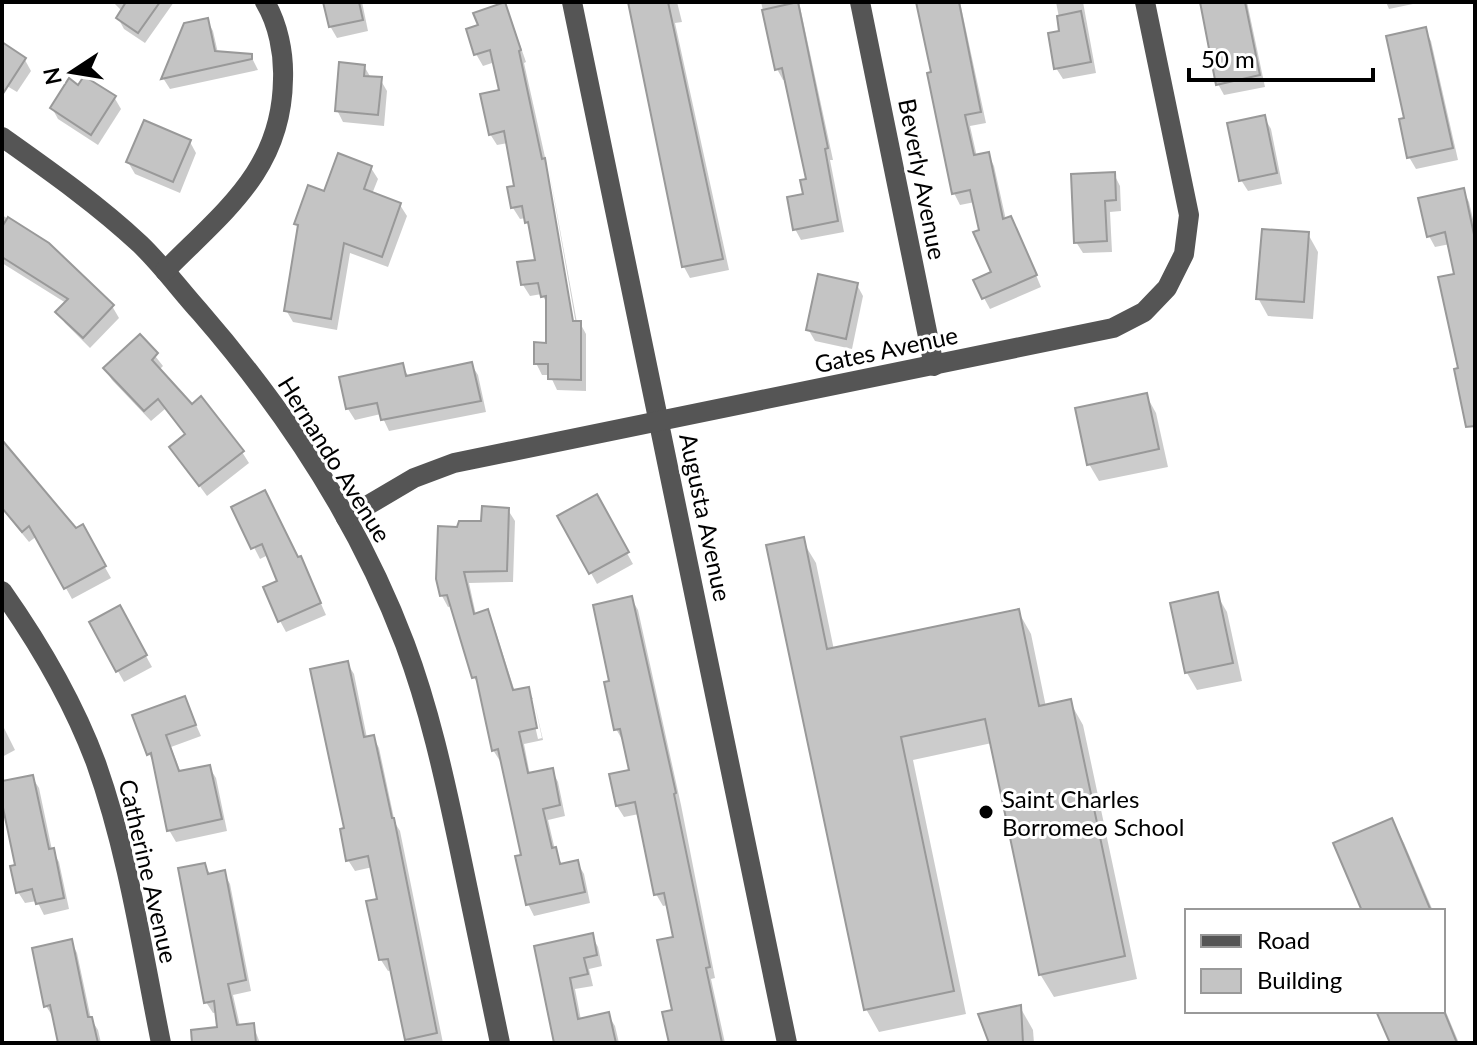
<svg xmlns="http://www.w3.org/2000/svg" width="1477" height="1045" viewBox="0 0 1477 1045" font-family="Lato,sans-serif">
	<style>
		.shadow { fill: #0003 }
		.building { fill: #c4c4c4; stroke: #999; stroke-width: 2 }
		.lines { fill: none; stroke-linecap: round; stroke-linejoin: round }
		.minor { stroke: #555; stroke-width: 20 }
		.poi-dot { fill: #000; stroke: #fff; stroke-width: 3 }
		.labels { text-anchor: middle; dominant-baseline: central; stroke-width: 6; stroke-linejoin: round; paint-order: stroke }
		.street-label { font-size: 24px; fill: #000; stroke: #fff }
		.poi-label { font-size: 24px; fill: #000; stroke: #fff; text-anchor: start }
	</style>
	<rect width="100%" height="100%" fill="#fff"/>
	<!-- shadow -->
	<g class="shadow">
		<polygon points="113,2 174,2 145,43 124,29 118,18 122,11"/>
		<polygon points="325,2 362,2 368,31 337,38 330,26"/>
		<polygon points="630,2 677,2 682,22 675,23 729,270 690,278 684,267"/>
		<polygon points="761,2 799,2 833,160 830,160 844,232 801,240 795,229 808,180 787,80 783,80 777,69"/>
		<polygon points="918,2 960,2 986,123 970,126 977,157 988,154 994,166 1006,220 1017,230 1041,287 990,309 984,298 993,273 975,202 960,205 954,193 933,74"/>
		<polygon points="1056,2 1083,2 1096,73 1063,79 1056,68 1062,33"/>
		<polygon points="1202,2 1247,2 1265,87 1224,95 1218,84"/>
		<polygon points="1386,2 1412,2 1413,4 1389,9"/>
		<polygon points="504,5 510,16 526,62 524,63 547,166 544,162 573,331 577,330 549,169 577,323 580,323 586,334 586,391 557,390 550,375 542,375 536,363 548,345 548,306 542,294 530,296 523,285 537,261 531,229 526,218 520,219 513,208 510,189 517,187 508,143 497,145 490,134 501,92 495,62 483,66 476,54 480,26"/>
		<polygon points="207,20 213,31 218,53 251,56 258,70 170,89 163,78"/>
		<polygon points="1425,30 1431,41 1458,160 1416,169 1409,157"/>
		<polygon points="2,45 25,60 31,71 17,92 2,83"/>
		<polygon points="364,66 371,78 380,79 387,91 384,126 343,122 337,110"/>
		<polygon points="79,87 114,97 121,109 98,145 58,119 52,108"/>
		<polygon points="1264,117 1271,129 1282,184 1248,191 1241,180"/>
		<polygon points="190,142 196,153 180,193 135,174 128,162"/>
		<polygon points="371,168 378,179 372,194 400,205 407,216 388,267 350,253 337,330 293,322 286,310 300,230 296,224 325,194"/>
		<polygon points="1114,174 1120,186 1121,211 1110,212 1112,252 1083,253 1076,242"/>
		<polygon points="1463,190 1469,202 1475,228 1475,425 1460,369 1456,275 1450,244 1435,247 1429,236"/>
		<polygon points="2,215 48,245 112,306 119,318 90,348 65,323 58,312 66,303 2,263"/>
		<polygon points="1308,234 1318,252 1313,319 1268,316 1258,298"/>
		<polygon points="857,285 863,296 852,349 815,341 808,329"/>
		<polygon points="140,337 163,366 159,370 192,406 242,452 249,463 207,496 171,447 186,435 165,409 151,421 112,380 105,369"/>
		<polygon points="471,364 478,375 486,412 389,431 381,414 355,420 348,409 342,379 402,366 409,377"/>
		<polygon points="1146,395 1156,413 1168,467 1099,481 1089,464"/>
		<polygon points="2,446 75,530 82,527 111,578 72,599 37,536 29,542 2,509"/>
		<polygon points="596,497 633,564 597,584 560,517"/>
		<polygon points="234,508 297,559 306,570 326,615 286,632 280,621 280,582 268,555 260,559"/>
		<polygon points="508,510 515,521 513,582 469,583 476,615 487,612 493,623 515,692 528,689 533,699 529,699 538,739 542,738 534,701 543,740 524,744 530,775 552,770 558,782 565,816 548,820 555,850 562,865 577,862 584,874 590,903 534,916 528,904 523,857 503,761 500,761 493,750 480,688 474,677 452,606 448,607 442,596 459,529 483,523"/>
		<polygon points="802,540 816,563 834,650 1018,611 1031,634 1046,707 1070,702 1083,725 1137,979 1054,997 1040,974 992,743 913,760 966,1014 879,1032 866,1009"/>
		<polygon points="1217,595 1227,612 1242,681 1197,690 1187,673 1172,604"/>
		<polygon points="631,598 638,610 681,805 715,978 711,979 725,1043 671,1043 676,939 668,905 663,906 656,894 639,814 624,817 617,806 631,771 623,741 616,729 611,683"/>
		<polygon points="119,607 152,667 124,682 91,623"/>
		<polygon points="347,663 354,674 367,738 373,737 379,748 395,823 400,831 443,1043 409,1043 407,1039 392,970 388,971 381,960 380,901 373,867 355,871 348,860"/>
		<polygon points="184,698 201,736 171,747 181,773 209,767 216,778 227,831 176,842 169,830 155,765 149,754"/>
		<polygon points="2,724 15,750 2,757"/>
		<polygon points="32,777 39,788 52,850 59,862 69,909 44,915 37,901 25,903 18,892 18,867 2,793 2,783"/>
		<polygon points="1391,820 1404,843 1433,911 1364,911"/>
		<polygon points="204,865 211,875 224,873 230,884 251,991 233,995 240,1026 253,1025 260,1043 221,1043 218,1012 213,1013 206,1002"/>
		<polygon points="592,936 598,947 602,966 589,969 593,986 575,989 581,1020 608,1015 615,1026 619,1043 556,1043 536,947"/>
		<polygon points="71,941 77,953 91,1019 98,1030 101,1043 60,1043 53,1017 46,1006"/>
		<polygon points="1443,1005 1459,1043 1392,1043 1378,1011 1443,1011"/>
		<polygon points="1020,1007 1033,1030 1034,1043 991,1043"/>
	</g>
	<!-- building -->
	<g class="building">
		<polygon points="126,2 160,2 138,33 116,18"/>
		<polygon points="323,2 359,2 363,20 329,27"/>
		<polygon points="505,2 521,50 519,51 542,159 545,158 573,321 581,321 581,380 548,379 548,364 534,364 534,342 546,343 546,296 541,297 538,283 521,285 517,262 535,260 528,222 525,223 522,206 511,208 507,187 514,186 504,131 489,135 480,94 499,90 490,50 474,55 466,29 478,25 473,13"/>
		<polygon points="628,2 668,2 723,259 682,267"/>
		<polygon points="798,2 828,148 825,149 838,221 793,230 787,197 803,194 800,180 806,179 782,68 775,70 762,10"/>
		<polygon points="916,2 959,2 981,112 965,115 974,155 989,152 1003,219 1011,216 1037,275 982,299 973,280 991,272 973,232 979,230 970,190 952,194 927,73 931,72"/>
		<polygon points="1200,2 1245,2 1260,75 1216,85"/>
		<polygon points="1081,11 1091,62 1054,69 1048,33 1059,31 1057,16"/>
		<polygon points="208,18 215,51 252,54 252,59 161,79 184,23"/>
		<polygon points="1426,27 1453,148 1407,158 1399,119 1404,118 1386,36"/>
		<polygon points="2,42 26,58 2,95"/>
		<polygon points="339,62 365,65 364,76 382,77 378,115 335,111"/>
		<polygon points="84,76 116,96 91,135 50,108 69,78 78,85"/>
		<polygon points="1265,115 1277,173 1239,181 1227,123"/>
		<polygon points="144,120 191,140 173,182 126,162"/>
		<polygon points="338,153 372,166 364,189 401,203 382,257 344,243 331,319 284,311 298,225 294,224 308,185 324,191"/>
		<polygon points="1115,172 1116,200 1105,201 1107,241 1074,243 1071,174"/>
		<polygon points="1464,188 1475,239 1475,426 1466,427 1454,369 1458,368 1438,277 1454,274 1445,232 1427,237 1418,198"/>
		<polygon points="8,217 49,243 114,305 83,338 55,312 68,299 2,257 2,227"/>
		<polygon points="1262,229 1309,232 1304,302 1256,299"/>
		<polygon points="818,274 858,283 846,339 806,330"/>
		<polygon points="140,334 158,353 152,360 192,404 201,396 244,451 199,486 169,447 185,434 158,399 144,411 103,368"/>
		<polygon points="472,362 481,401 381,420 377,403 346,409 339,377 403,363 406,376"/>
		<polygon points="1147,393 1159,449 1087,465 1075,408"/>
		<polygon points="2,440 76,528 83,524 106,566 64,589 29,526 22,532 2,508"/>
		<polygon points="265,490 298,557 301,556 321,603 278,622 263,587 277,581 262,544 251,549 231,507"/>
		<polygon points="597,494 629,552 589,574 557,516"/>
		<polygon points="482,506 509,508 507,571 464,572 474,614 488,609 513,690 529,687 537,728 519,732 528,773 553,768 560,805 543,809 552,848 556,847 560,864 578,860 585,892 526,905 515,856 521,855 498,749 492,751 476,677 472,678 447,595 440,596 436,579 438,526 457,527 459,521 481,521"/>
		<polygon points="804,537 827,649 1019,609 1039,706 1071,699 1125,956 1039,975 985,719 901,737 954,991 864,1010 766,545"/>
		<polygon points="1218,592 1233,663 1185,673 1170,603"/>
		<polygon points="632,596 676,793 674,794 710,967 706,968 722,1043 669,1043 662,1012 672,1010 657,940 673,937 664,893 654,895 635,802 616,806 609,774 629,770 620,729 614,730 604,682 609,681 593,605"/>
		<polygon points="120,605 147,655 116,672 89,622"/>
		<polygon points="348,661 364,737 374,735 392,818 394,818 437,1033 405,1040 388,959 379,960 366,901 377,899 368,856 346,861 340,829 344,828 310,669"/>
		<polygon points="185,696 196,725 166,735 179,771 210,765 222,819 167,831 151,753 147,755 132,715"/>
		<polygon points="33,775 49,849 54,848 64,898 36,904 32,889 16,893 10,866 15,865 2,803 2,781"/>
		<polygon points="1392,818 1431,911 1362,911 1333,843"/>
		<polygon points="205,863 208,874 225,870 246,980 228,984 237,1025 254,1023 256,1043 192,1043 191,1030 217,1027 214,1001 204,1003 178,868"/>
		<polygon points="593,933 597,955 584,958 588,974 570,978 578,1019 609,1012 616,1043 554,1043 534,946"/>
		<polygon points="72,939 88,1017 92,1017 98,1043 58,1043 50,1005 44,1007 32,948"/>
		<polygon points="1021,1005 1023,1043 989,1043 978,1014"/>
		<polygon points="1376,1011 1444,1011 1457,1043 1390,1043"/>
	</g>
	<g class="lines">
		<!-- minor -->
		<g class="minor">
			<polyline points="572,2 787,1043"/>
			<polyline points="860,2 934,366"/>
			<path d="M2 137C50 171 97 204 140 244 162 265 180 290 200 312 285 410 359 522 405 644 429 708 444 776 458 842 472 909 486 976 500 1043"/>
			<path d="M165 271C224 211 282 170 283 79 284 53 278 24 265 2"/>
			<polyline points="346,518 414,478 454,463 1113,328 1144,312 1167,288 1184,254 1189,215 1145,2"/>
			<path d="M2 591C40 645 73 701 96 763 128 853 142 949 161 1043"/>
		</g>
	</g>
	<!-- markers -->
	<circle class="poi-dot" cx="986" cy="812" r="8"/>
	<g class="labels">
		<!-- street labels -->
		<g class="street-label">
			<text transform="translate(923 179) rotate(79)">Beverly Avenue</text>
			<text transform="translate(886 349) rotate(-12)">Gates Avenue</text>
			<text transform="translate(335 459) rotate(58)">Hernando Avenue</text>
			<text transform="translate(706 517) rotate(78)">Augusta Avenue</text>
			<text transform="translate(149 871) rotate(77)">Catherine Avenue</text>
		</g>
		<!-- poi labels -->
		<g class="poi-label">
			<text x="1002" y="798">Saint Charles<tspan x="1002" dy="28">Borromeo School</tspan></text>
		</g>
	</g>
	<!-- border -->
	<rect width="1477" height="1045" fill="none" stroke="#000000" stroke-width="8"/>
	<!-- legend -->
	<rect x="1185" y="909" width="260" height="104" fill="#ffffff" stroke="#999999" stroke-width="2"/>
	<rect x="1201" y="935" width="40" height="12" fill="#555555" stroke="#999999" stroke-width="2"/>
	<text x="1257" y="949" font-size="24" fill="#000000">Road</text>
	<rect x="1201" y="969" width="40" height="24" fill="#c4c4c4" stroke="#999999" stroke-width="2"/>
	<text x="1257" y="989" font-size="24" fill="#000000">Building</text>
	<!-- north arrow -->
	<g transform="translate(72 72) rotate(258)" stroke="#ffffff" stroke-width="6" paint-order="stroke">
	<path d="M0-6L14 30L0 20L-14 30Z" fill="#000000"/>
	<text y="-12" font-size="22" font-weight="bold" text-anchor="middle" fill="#000000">N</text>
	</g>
	<!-- scale -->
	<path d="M1189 68v12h184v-12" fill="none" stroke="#000000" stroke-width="4"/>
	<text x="1201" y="68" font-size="24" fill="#000000" stroke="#ffffff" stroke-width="6" paint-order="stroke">50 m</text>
</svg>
